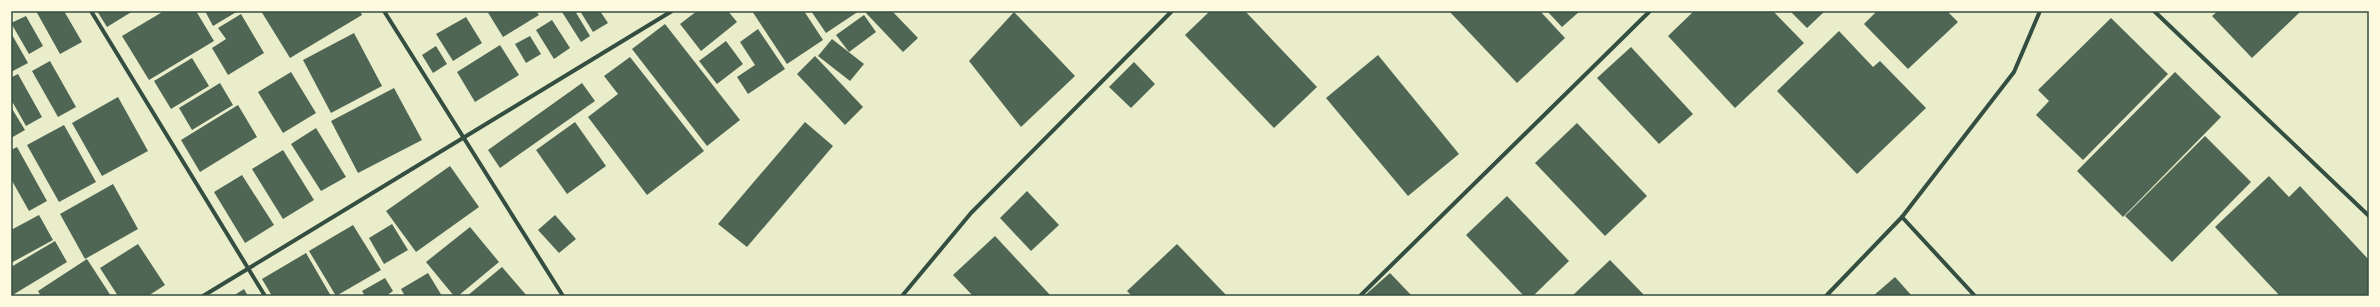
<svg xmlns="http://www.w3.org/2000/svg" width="2380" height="307" viewBox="0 0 2380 307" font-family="'Space Grotesk',sans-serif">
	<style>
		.building { fill: #4f6655 }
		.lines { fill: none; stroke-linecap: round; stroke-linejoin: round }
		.minor { stroke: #344e41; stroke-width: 4 }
		.neatline { fill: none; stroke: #344e41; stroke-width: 1.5 }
	</style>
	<rect width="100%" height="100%" fill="#e9edc9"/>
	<!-- building -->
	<g class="building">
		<polygon points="36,11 64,11 82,42 60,54"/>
		<polygon points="97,11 133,11 107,27"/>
		<polygon points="164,11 196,11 214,41 149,80 122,36"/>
		<polygon points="205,11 238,11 213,26"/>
		<polygon points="261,11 360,11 362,15 290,58"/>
		<polygon points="487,11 536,11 539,15 503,37"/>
		<polygon points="575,11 590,36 581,42 562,12"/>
		<polygon points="580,11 600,11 608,23 593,32"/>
		<polygon points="697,11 728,11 737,22 701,51 680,24"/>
		<polygon points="752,11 804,11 823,40 787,64"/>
		<polygon points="811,11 859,11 826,33"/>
		<polygon points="868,11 892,11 918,38 903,52 866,13"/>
		<polygon points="1210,11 1245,11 1317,87 1274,128 1185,35"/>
		<polygon points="1449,11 1540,11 1565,38 1517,83"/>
		<polygon points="1547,11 1580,11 1562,27"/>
		<polygon points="1694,11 1773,11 1804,43 1735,108 1668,36"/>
		<polygon points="1790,11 1825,11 1807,28"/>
		<polygon points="1877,11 1947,11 1958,22 1908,69 1864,24"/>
		<polygon points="2218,11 2301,11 2252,58 2212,16"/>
		<polygon points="1014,12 1075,76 1021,127 969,61"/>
		<polygon points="241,14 264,53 228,75 212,48 226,39 218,28"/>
		<polygon points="864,15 876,32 849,52 836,35"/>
		<polygon points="26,16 43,46 29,54 11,23"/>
		<polygon points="466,17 482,43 453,61 436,34"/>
		<polygon points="2111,18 2168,74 2083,160 2036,115 2049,101 2038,90"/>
		<polygon points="552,20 570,48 554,59 536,30"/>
		<polygon points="665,24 740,120 707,146 632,49"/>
		<polygon points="758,29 785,69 748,94 737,77 755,65 740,42"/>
		<polygon points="1839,31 1873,67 1880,61 1926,108 1857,174 1777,91"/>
		<polygon points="11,33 28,63 11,72"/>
		<polygon points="354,33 382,86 331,113 303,60"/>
		<polygon points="530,36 541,54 526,63 515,44"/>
		<polygon points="832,39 864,64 850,81 818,56"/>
		<polygon points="726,41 743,64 717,84 699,61"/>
		<polygon points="500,45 519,75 475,102 457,72"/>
		<polygon points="436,46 447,64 433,73 422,55"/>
		<polygon points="1631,47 1693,114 1659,144 1597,78"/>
		<polygon points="1378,55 1459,154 1408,196 1326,98"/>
		<polygon points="815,56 863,107 845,125 797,74"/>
		<polygon points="630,57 704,151 647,195 588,117 618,94 604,76"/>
		<polygon points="192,58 209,86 171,109 154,81"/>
		<polygon points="50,61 76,107 58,117 32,71"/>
		<polygon points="1134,62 1155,84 1131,108 1109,87"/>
		<polygon points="291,72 316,113 283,133 258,92"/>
		<polygon points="2175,72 2221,117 2123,217 2077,171"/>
		<polygon points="18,74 42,117 26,126 13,103 11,105 11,75 12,77"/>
		<polygon points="220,83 233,105 192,130 179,108"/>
		<polygon points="582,83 595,101 500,168 488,150"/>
		<polygon points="394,88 422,140 358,173 331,121"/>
		<polygon points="118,97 148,151 102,176 72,123"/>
		<polygon points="238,105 257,137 200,172 181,140"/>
		<polygon points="11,107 25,130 11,138"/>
		<polygon points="575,122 606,166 567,194 536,150"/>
		<polygon points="805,122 833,146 747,247 718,224"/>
		<polygon points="1577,123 1647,196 1605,236 1535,163"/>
		<polygon points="64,125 96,182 59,202 27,145"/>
		<polygon points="316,128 346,177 321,191 291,144"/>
		<polygon points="2205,136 2251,182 2172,262 2125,216"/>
		<polygon points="17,147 47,201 29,211 11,179 11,150"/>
		<polygon points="283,150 314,200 283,219 252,169"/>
		<polygon points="450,166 479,207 416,252 386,211"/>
		<polygon points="242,175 274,225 245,243 214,192"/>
		<polygon points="2269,176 2289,197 2300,186 2369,260 2369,296 2280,296 2215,227"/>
		<polygon points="113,184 138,229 85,259 60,214"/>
		<polygon points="1027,191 1059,225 1031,251 1000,218"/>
		<polygon points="1507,196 1569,261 1533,296 1524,296 1466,235"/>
		<polygon points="39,215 53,240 11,263 11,230"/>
		<polygon points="555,215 576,239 559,253 538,230"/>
		<polygon points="392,224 408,250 384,264 369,238"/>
		<polygon points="353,225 381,270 336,296 309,251"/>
		<polygon points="470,227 499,262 458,296 454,296 426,262"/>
		<polygon points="995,236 1051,296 973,296 953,275"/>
		<polygon points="55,241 67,262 11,296 11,267"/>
		<polygon points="138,244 165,285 148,296 118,296 100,268"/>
		<polygon points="1177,244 1227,296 1132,296 1127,291"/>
		<polygon points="306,253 331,296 272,296 262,279"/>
		<polygon points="87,259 111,296 41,296 38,291"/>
		<polygon points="1610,260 1645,296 1572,296"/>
		<polygon points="502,267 527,296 467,296"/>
		<polygon points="428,273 442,296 405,296 401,289"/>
		<polygon points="1390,273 1412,296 1364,296"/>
		<polygon points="1895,277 1912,296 1873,296"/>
		<polygon points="385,278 393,291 386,296 365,296 362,291"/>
		<polygon points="244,289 248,296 233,296"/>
	</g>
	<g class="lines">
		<!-- minor -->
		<g class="minor">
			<polyline points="91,11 265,296"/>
			<polyline points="384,11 563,296"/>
			<polyline points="2154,11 2369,216"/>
			<polyline points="1902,217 1975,296"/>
			<polyline points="203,296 672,11"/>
			<polyline points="902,296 971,213 1172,11"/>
			<polyline points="1360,296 1650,11"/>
			<polyline points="1826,296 1902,217 2014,72 2040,11"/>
		</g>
	</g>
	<!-- border -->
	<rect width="2380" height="307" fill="none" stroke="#fefae0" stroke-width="24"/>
	<rect x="12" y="12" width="2356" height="283" class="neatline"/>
</svg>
